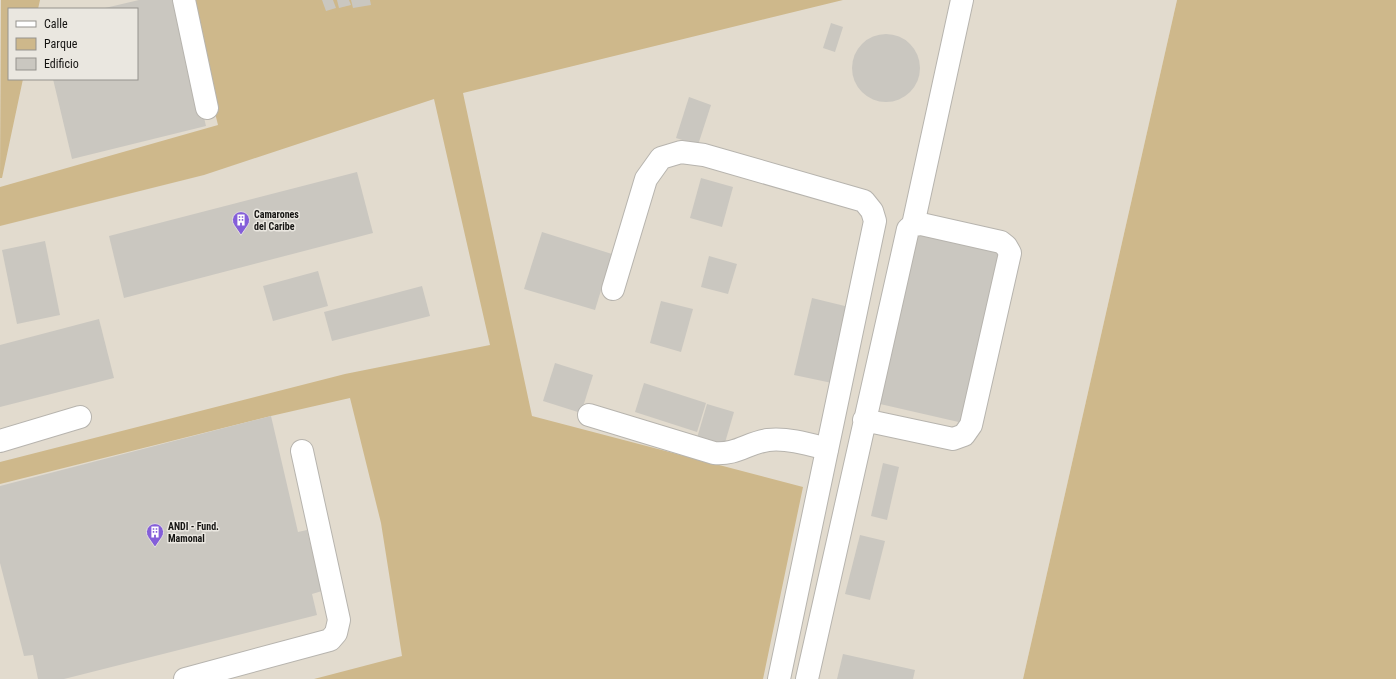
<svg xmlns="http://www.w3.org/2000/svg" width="1396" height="679" viewBox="0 0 1396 679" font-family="'Roboto Condensed',sans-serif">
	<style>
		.built { fill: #e2dbce; fill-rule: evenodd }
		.green { fill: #ceb88b }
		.building { fill: #cac7c0 }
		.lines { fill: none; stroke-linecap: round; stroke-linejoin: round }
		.minor-casing { stroke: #b7b4ae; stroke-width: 24 }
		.minor { stroke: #fff; stroke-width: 22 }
		.labels { text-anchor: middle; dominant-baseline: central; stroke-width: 3; stroke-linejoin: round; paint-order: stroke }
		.poi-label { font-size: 10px; font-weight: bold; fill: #151412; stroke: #eae7e0; text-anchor: start }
	</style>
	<rect width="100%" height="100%" fill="#eae7e0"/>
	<!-- built -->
	<path class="built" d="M0 0H1177L1023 679H0ZM9 9H137V79H9Z"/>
	<!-- green -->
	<g class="green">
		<polygon points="1,0 40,0 38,9 9,9 9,79 23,79 2,178 0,178"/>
		<polygon points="187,0 843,0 463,93 532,416 803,487 763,679 314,679 402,656 381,523 350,398 271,416 0,484 0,462 345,374 490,345 434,99 204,175 0,226 0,187 218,125"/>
		<polygon points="1177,0 1396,0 1396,679 1023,679"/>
	</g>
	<!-- building -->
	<g class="building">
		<polygon points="139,0 176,0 206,126 72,159 53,79 137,79 137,9 105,8"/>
		<polygon points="322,0 333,0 336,8 326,11"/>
		<polygon points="337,0 349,0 351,5 339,8"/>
		<polygon points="351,0 370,0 371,5 353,8"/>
		<polygon points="831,23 843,27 835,52 823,48"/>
		<circle cx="886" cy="68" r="34"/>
		<polygon points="689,97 711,105 698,145 676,138"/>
		<polygon points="357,172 373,233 124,298 109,236"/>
		<polygon points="701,178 733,187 722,227 690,218"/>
		<polygon points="918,231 1001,249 963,423 880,404"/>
		<polygon points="542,232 612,254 595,310 524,289"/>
		<polygon points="45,241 60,315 17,324 2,250"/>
		<polygon points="709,256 737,264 728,294 701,287"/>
		<polygon points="318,271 328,306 273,321 263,286"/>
		<polygon points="422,286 430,316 332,341 324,312"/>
		<polygon points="812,298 849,307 832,383 794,375"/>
		<polygon points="661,301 693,309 681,352 650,343"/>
		<polygon points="99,319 114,378 0,407 0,345"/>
		<polygon points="555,363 593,375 581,413 543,401"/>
		<polygon points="644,383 706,403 697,432 635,412"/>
		<polygon points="707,404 734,412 724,446 697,438"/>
		<polygon points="271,416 298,532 307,530 322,591 312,594 317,615 64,679 38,679 33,655 24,656 0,563 0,486"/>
		<polygon points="883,463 899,467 887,520 871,516"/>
		<polygon points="860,535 885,541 870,600 845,594"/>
		<polygon points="843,654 915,670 913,679 837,679"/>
	</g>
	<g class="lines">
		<!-- minor casing -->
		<g class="minor-casing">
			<g id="minor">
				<polyline points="184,0 207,108"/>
				<polyline points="913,225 962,0"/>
				<polyline points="613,289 646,179 661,158 681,152 704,155 864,201 872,211 875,221 779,679"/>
				<path d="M589 415 714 453C737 455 747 443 768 440 788 438 808 444 827 449"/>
				<polyline points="0,441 80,417"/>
				<polyline points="185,679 330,640 336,633 339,620 302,451"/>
				<polyline points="807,679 908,229 913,225 921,224 1001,242 1006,246 1010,253 971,425 964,435 953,439 864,420"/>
			</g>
		</g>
		<!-- minor -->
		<use href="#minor" class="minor"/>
	</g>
	<!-- icons -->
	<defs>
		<g id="building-pin" transform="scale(0.9)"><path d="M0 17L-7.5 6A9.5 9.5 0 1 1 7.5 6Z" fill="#845ed9" stroke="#eae7e0"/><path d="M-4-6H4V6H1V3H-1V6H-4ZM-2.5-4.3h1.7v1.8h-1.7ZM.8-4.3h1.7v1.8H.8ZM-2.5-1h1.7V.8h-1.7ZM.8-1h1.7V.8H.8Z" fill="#fff"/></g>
	</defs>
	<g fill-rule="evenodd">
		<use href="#building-pin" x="241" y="220"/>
		<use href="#building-pin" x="155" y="532"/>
	</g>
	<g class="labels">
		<!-- poi labels -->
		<g class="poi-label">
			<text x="254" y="214">Camarones<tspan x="254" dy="12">del Caribe</tspan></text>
			<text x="168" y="526">ANDI - Fund.<tspan x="168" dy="12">Mamonal</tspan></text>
		</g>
	</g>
	<!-- legend -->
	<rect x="8" y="8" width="130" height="72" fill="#eae7e0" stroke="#95938e"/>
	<rect x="16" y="21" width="20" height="6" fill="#ffffff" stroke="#95938e"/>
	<text x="44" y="28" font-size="12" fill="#151412">Calle</text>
	<rect x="16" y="38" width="20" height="12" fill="#ceb88b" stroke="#95938e"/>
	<text x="44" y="48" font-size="12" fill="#151412">Parque</text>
	<rect x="16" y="58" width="20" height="12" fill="#cac7c0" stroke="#95938e"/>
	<text x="44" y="68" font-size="12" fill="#151412">Edificio</text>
</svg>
